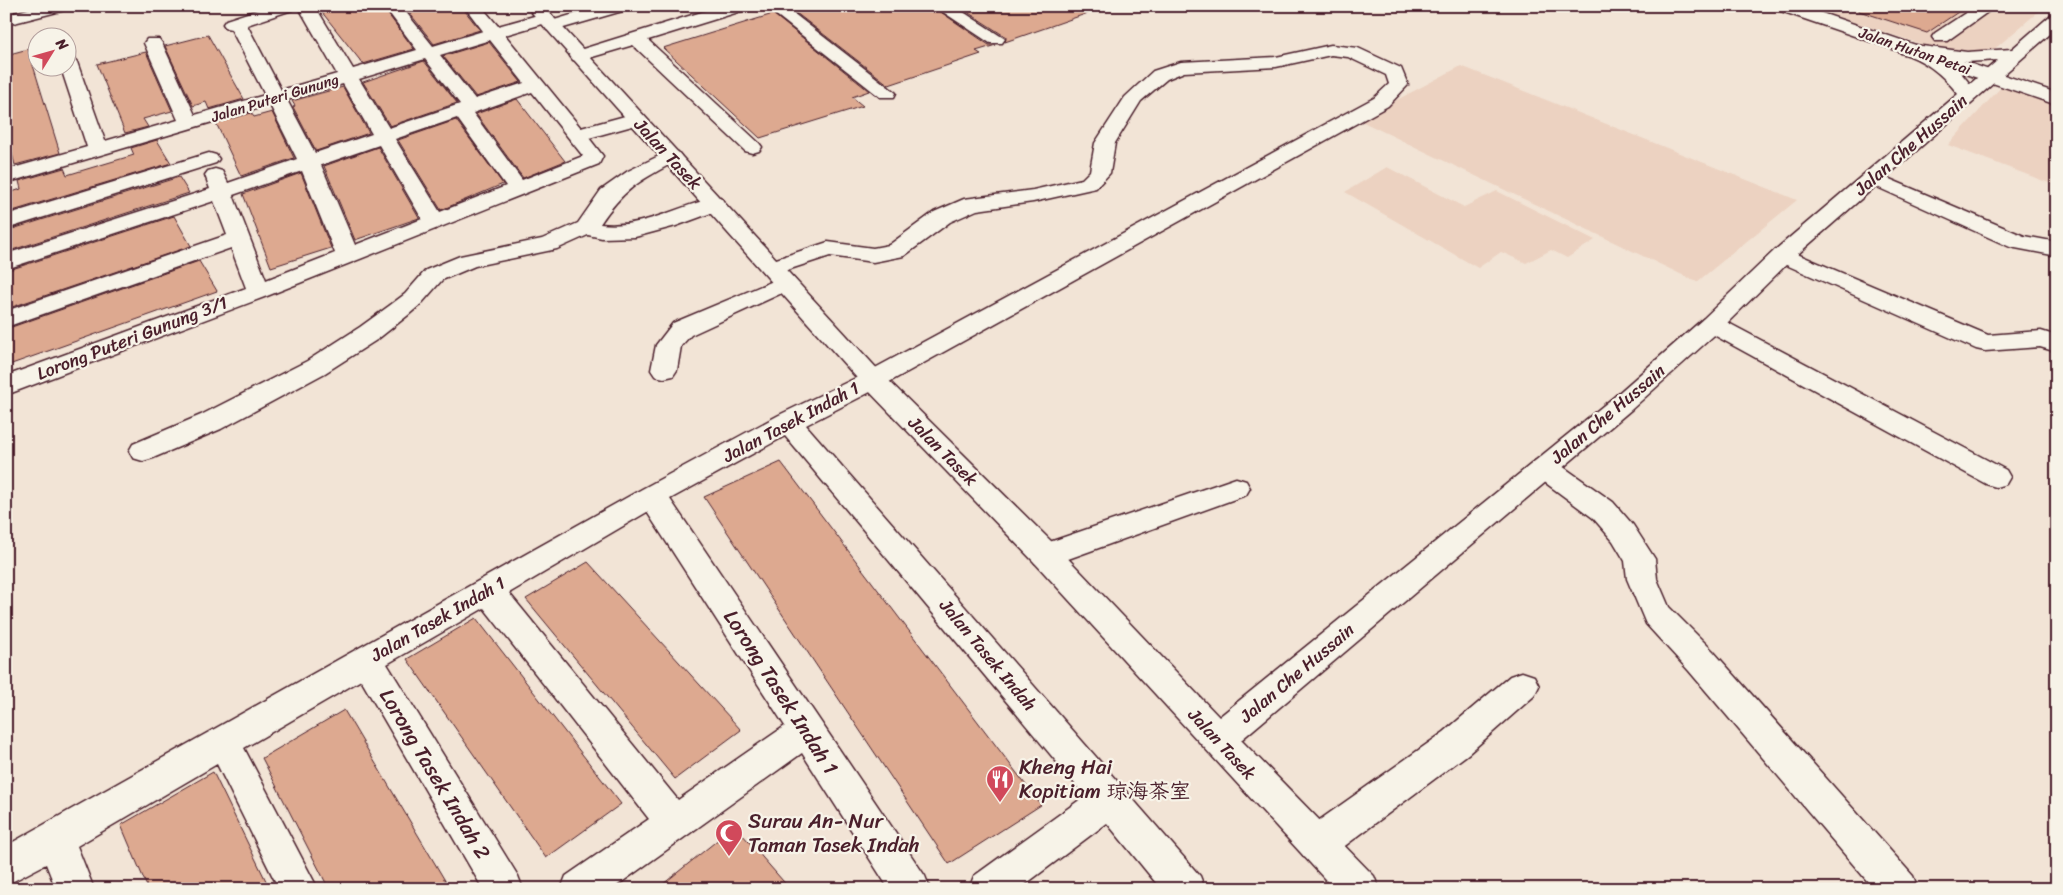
<svg xmlns="http://www.w3.org/2000/svg" width="2063" height="895" viewBox="0 0 2063 895" font-family="Sriracha,'LXGW WenKai TC',sans-serif">
	<style>
		.built { fill: #ecd2c1 }
		.building { fill: #dda990; stroke: #4a1f2b }
		.lines { fill: none; stroke-linecap: round; stroke-linejoin: round }
		.minor-casing { stroke: #4a1f2b; stroke-width: 3 }
		.major-casing { stroke: #4a1f2b; stroke-width: 3 }
		.minor { fill: #f7f3e8; fill-rule: evenodd }
		.major { fill: #f7f3e8; fill-rule: evenodd }
		.labels { text-anchor: middle; dominant-baseline: central; stroke-width: 4.5; stroke-linejoin: round; paint-order: stroke }
		.far-street-label { font-size: 15px; fill: #4a1f2b; stroke: #f7f3e8 }
		.street-label { font-size: 18px; fill: #4a1f2b; stroke: #f7f3e8 }
		.near-street-label { font-size: 21px; fill: #4a1f2b; stroke: #f7f3e8 }
		.near-poi-label { font-size: 21px; fill: #4a1f2b; stroke: #f7f3e8; text-anchor: start }
	</style>
	<rect width="100%" height="100%" fill="#f2e4d6"/>
	<filter id="ink" filterUnits="userSpaceOnUse"><feTurbulence type="fractalNoise" baseFrequency=".02" numOctaves="2"/><feDisplacementMap in="SourceGraphic" scale="10" xChannelSelector="R" yChannelSelector="G"/><feConvolveMatrix kernelMatrix="1 2 1 2 8 2 1 2 1" color-interpolation-filters="sRGB"/></filter>
	<g filter="url(#ink)">
		<!-- built -->
		<g class="built">
			<polygon points="1805,6 2045,6 1991,52 1933,48"/>
			<polygon points="1461,66 1797,200 1697,282 1359,120"/>
			<polygon points="2003,85 2057,104 2057,186 1948,145"/>
			<polygon points="1387,167 1464,207 1497,191 1595,240 1567,258 1551,250 1526,263 1501,252 1478,268 1345,192"/>
		</g>
		<!-- building -->
		<g class="building">
			<polygon points="317,6 382,6 414,49 363,64"/>
			<polygon points="404,6 461,6 480,30 434,44"/>
			<polygon points="802,6 932,6 989,45 996,45 976,51 981,54 889,85 791,9"/>
			<polygon points="958,6 1093,6 1094,11 1005,42 1006,37"/>
			<polygon points="1860,6 1967,6 1927,33 1859,11"/>
			<polygon points="773,14 869,91 852,97 863,106 760,138 663,48"/>
			<polygon points="208,35 244,99 209,109 206,102 193,106 165,46"/>
			<polygon points="489,42 521,82 476,97 443,56"/>
			<polygon points="28,49 60,153 15,165 6,131 6,55"/>
			<polygon points="146,52 172,111 143,119 148,127 125,133 97,64"/>
			<polygon points="424,61 457,103 390,126 363,82"/>
			<polygon points="343,87 369,133 316,151 293,107 295,106 292,101"/>
			<polygon points="517,99 565,161 523,178 476,114"/>
			<polygon points="272,112 294,158 241,176 216,123 251,113 254,117"/>
			<polygon points="456,120 503,184 441,210 398,140"/>
			<polygon points="157,140 171,163 6,213 6,194 21,189 19,181 64,168 67,175 134,155 131,148"/>
			<polygon points="378,147 419,218 355,240 324,166"/>
			<polygon points="301,173 331,248 271,267 243,194"/>
			<polygon points="179,177 189,193 6,252 6,231"/>
			<polygon points="174,216 191,246 6,309 6,271"/>
			<polygon points="199,261 217,291 6,366 6,329"/>
			<polygon points="781,462 1041,805 949,864 704,497"/>
			<polygon points="588,562 741,730 675,779 526,599"/>
			<polygon points="476,618 621,804 546,858 407,659"/>
			<polygon points="344,710 450,889 329,889 262,758"/>
			<polygon points="213,772 270,889 148,889 121,825"/>
			<polygon points="735,826 790,889 657,889"/>
		</g>
		<g class="lines">
			<!-- minor casing -->
			<g class="minor-casing">
				<g id="minor">
					<polygon points="39,6 67,6 65,10 6,25 6,15"/>
					<path d="M269 6H294L292 10 247 25 281 90 337 74 298 6H315L353 69 417 50 384 6H401L433 46 483 31 464 6H481L498 26 545 13 551 14 554 18 551 21 601 6H628L626 10 553 31 547 30 544 26 546 23 505 35 581 128 636 113 643 115 646 119 643 123 589 138 603 156 599 164 267 296 6 395V376L246 288 231 248 6 327V311L227 235 214 201 6 269V254L210 189 205 175 208 171 215 169 222 171 228 183 297 159 270 105 6 183V170L87 147 61 68H68V57L74 58 77 62 105 141 178 120 144 43 147 39H159L162 43 195 115 265 95 231 29 226 28 223 24 226 20ZM490 40 524 83 475 99 440 55ZM425 59 460 104 389 128 359 79ZM343 84 372 134 315 153 287 100ZM532 92 583 156 522 180 473 113ZM457 118 506 186 440 212 395 139ZM379 145 422 219 355 245 321 165ZM302 171 335 253 266 280 233 195Z"/>
					<polygon points="721,6 747,6 745,10 648,40 759,143 762,147 759,151 752,153 745,151 633,45 579,61 573,60 570,56 573,52"/>
					<polygon points="765,6 784,6 896,93 894,97 880,97"/>
					<polygon points="934,6 954,6 1005,39 1002,43 990,43"/>
					<polygon points="1776,6 1801,6 2057,93 2057,105 1778,10"/>
					<polygon points="1976,6 1996,6 1947,41 1935,41 1932,37 1935,33"/>
					<polygon points="56,32 62,33 65,38 47,38 50,33"/>
					<path d="M1331 45 1358 48 1401 68 1408 85 1388 106 882 386 806 425 1200 876 1205 889H1161L1107 823 1019 889H969L974 876 1085 796 785 436 670 499 925 876 930 889H889L802 753 612 889H561L566 876 649 819 484 608 387 664 518 876 523 889H483L361 680 244 748 318 889H279L217 764 77 846 94 889H56L46 864 6 885V846L642 489 779 415 864 374 1374 98 1389 84 1386 75 1348 57 1331 55 1276 67 1184 72 1167 79 1141 101 1115 143 1110 173 1096 188 1033 202 977 210 950 222 904 256 873 262 830 256 772 275 764 273 760 268 764 263 828 242 873 248 889 245 934 212 964 199 1033 190 1082 179 1090 171 1095 143 1125 97 1153 71 1181 62 1276 57ZM647 512 785 726 678 800 509 593Z"/>
					<path d="M671 150 678 152 681 156 678 160C641 180 624 188 600 224 642 229 675 207 714 198L722 199 725 204 722 209 676 226 635 237 602 238 588 235 557 249 475 266 442 280 421 304 407 316 378 339 325 373 221 429 153 458 143 461 133 458 129 451 133 444 201 415 307 361 360 327 389 306 405 294 426 270 460 256 542 239 578 223 601 190 628 171Z"/>
					<polygon points="209,153 216,155 219,159 216,163 6,229 6,215"/>
					<polygon points="1873,172 2024,236 2057,242 2057,256 2010,247 1866,182 1863,178 1866,174"/>
					<polygon points="1783,248 1988,335 2041,331 2057,336 2057,352 2040,347 1985,351 1976,349 1775,260 1772,255 1775,250"/>
					<polygon points="785,276 793,278 797,283 793,288 691,335 681,346 677,370 673,376 664,378 655,376 651,370 656,345 673,323"/>
					<polygon points="1712,316 1721,319 2006,470 2010,477 2006,484 1996,487 1986,484 1703,329 1700,324 1703,319"/>
					<polygon points="1545,458 1555,461 1613,502 1633,525 1655,559 1657,579 1669,607 1713,651 1913,876 1918,889 1874,889 1689,671 1646,624 1627,579 1625,561 1613,541 1593,518 1535,475 1531,468 1535,461"/>
					<polygon points="1236,478 1246,481 1250,488 1246,495 1046,567 1035,563 1031,555 1035,547"/>
					<polygon points="1522,672 1534,676 1539,686 1534,696 1468,754 1330,857 1317,862 1304,857 1298,844 1304,831 1444,732 1510,676"/>
				</g>
			</g>
			<!-- major casing -->
			<g class="major-casing">
				<path id="major" d="M526 6H543L882 374 1057 547 1219 717 1614 397 1703 319 1775 250 1958 94C1943 75 1924 59 1901 53L1898 49 1901 45 1907 44 1967 52 2012 49 2051 15 2057 14V28L1791 260 1721 329 1632 409 1241 740 1374 876 1379 889H1334L1035 563 864 386ZM1942 59 1967 62 1998 60 1970 84 1957 68Z"/>
			</g>
			<!-- minor -->
			<use href="#minor" class="minor"/>
			<!-- major -->
			<use href="#major" class="major"/>
		</g>
	</g>
	<!-- icons -->
	<defs>
		<g id="restaurant-pin" transform="scale(1.4375)"><path d="M0 17L-7.5 6A9.5 9.5 0 1 1 7.5 6Z" fill="#d1495b" stroke="#f7f3e8"/><path d="M-5-6h1v4h1v-4h1v4h1v-4h1v5L-1.5 .5V6h-2V.5L-5-1ZM5-6V6H3V1.5H1.5Q1.5-4 5-6Z" fill="#fff"/></g>
		<g id="mosque-pin" transform="scale(1.4375)"><path d="M0 17L-7.5 6A9.5 9.5 0 1 1 7.5 6Z" fill="#d1495b" stroke="#f7f3e8"/><path d="M3.5-4.9A6 6 0 1 0 3.5 4.9A5 5 0 1 1 3.5-4.9Z" fill="#fff"/></g>
	</defs>
	<g fill-rule="evenodd">
		<use href="#restaurant-pin" x="1000" y="779"/>
		<use href="#mosque-pin" x="729" y="833"/>
	</g>
	<g class="labels">
		<!-- far-street labels -->
		<g class="far-street-label">
			<text transform="translate(1915 51) rotate(19)">Jalan Hutan Petai</text>
			<text transform="translate(275 98) rotate(-17)">Jalan Puteri Gunung</text>
		</g>
		<!-- street labels -->
		<g class="street-label">
			<text transform="translate(1911 145) rotate(-41)">Jalan Che Hussain</text>
			<text transform="translate(668 154) rotate(47)">Jalan Tasek</text>
			<text transform="translate(132 338) rotate(-21)">Lorong Puteri Gunung 3/1</text>
			<text transform="translate(1608 414) rotate(-40)">Jalan Che Hussain</text>
			<text transform="translate(791 422) rotate(-28)">Jalan Tasek Indah 1</text>
			<text transform="translate(943 451) rotate(45)">Jalan Tasek</text>
			<text transform="translate(438 619) rotate(-30)">Jalan Tasek Indah 1</text>
			<text transform="translate(988 655) rotate(50)">Jalan Tasek Indah</text>
			<text transform="translate(1297 673) rotate(-40)">Jalan Che Hussain</text>
			<text transform="translate(1222 744) rotate(47)">Jalan Tasek</text>
		</g>
		<!-- near-street labels -->
		<g class="near-street-label">
			<text transform="translate(781 692) rotate(57)">Lorong Tasek Indah 1</text>
			<text transform="translate(435 774) rotate(59)">Lorong Tasek Indah 2</text>
		</g>
		<!-- near-poi labels -->
		<g class="near-poi-label">
			<text x="1019" y="767">Kheng Hai<tspan x="1019" dy="24">Kopitiam 琼海茶室</tspan></text>
			<text x="748" y="821">Surau An- Nur<tspan x="748" dy="24">Taman Tasek Indah</tspan></text>
		</g>
	</g>
	<!-- margin -->
	<rect width="2063" height="895" fill="none" stroke="#f7f3e8" stroke-width="25"/>
	<rect x="12" y="12" width="2038" height="870" fill="none" stroke="#4a1f2b" stroke-width="2" filter="url(#ink)"/>
	<!-- north arrow -->
	<g transform="translate(52 52) rotate(53)"><circle r="24" fill="#f7f3e8" stroke="#b29e9c"/>
	<path d="M0-4L9 19L0 12L-9 19Z" fill="#d1495b"/>
	<text y="-8" font-size="14" font-weight="bold" text-anchor="middle" fill="#4a1f2b">N</text>
	</g>
</svg>
